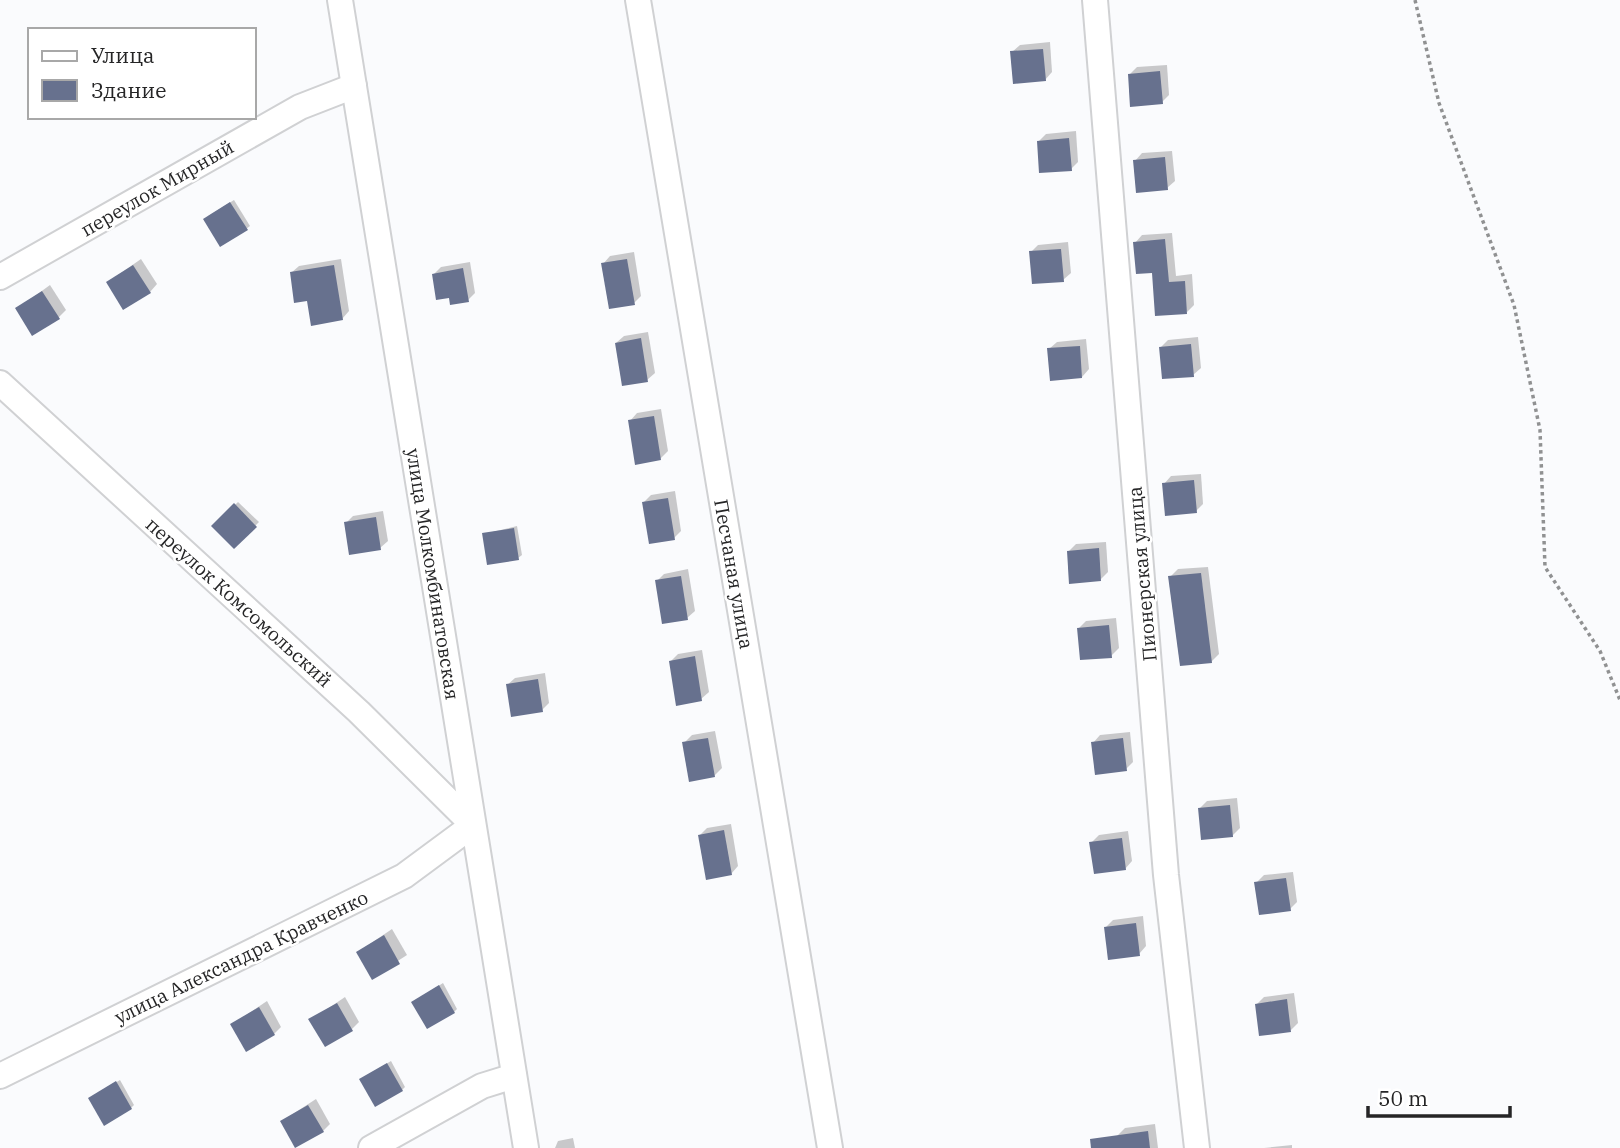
<svg xmlns="http://www.w3.org/2000/svg" width="1620" height="1148" viewBox="0 0 1620 1148" font-family="'IBM Plex Serif',serif">
	<style>
		.shadow { fill: #0003 }
		.building { fill: #67718e }
		.lines { fill: none; stroke-linecap: round; stroke-linejoin: round }
		.minor-casing { stroke: #d0d1d3; stroke-width: 28 }
		.path { stroke: #909192; stroke-width: 3.5; stroke-dasharray: 3.5 3.5; stroke-linecap: butt }
		.minor { stroke: #fff; stroke-width: 24 }
		.labels { text-anchor: middle; dominant-baseline: central; stroke-width: 5; stroke-linejoin: round; paint-order: stroke }
		.street-label { font-size: 19px; fill: #252526; stroke: #fff }
	</style>
	<rect width="100%" height="100%" fill="#fafbfd"/>
	<!-- shadow -->
	<g class="shadow">
		<polygon points="1050,42 1052,72 1045,80 1012,52 1020,45"/>
		<polygon points="1167,65 1169,95 1162,102 1129,75 1137,67"/>
		<polygon points="1076,131 1078,162 1071,169 1039,141 1046,134"/>
		<polygon points="1172,151 1175,181 1167,188 1135,161 1142,153"/>
		<polygon points="234,200 250,226 246,229 208,216"/>
		<polygon points="1172,233 1176,276 1192,274 1194,305 1187,312 1135,243 1142,235"/>
		<polygon points="1068,242 1071,273 1063,280 1031,252 1038,245"/>
		<polygon points="634,252 641,296 634,303 603,264 610,256"/>
		<polygon points="141,259 157,284 150,292 108,282"/>
		<polygon points="341,259 349,311 342,319 309,299 291,273 299,266"/>
		<polygon points="470,262 475,293 468,300 450,296 434,274 441,267"/>
		<polygon points="50,285 66,310 58,318 17,309"/>
		<polygon points="648,332 655,373 647,380 616,343 624,336"/>
		<polygon points="1198,337 1201,368 1193,375 1161,347 1168,340"/>
		<polygon points="1086,339 1089,369 1082,377 1049,349 1057,342"/>
		<polygon points="661,409 668,451 660,459 630,421 637,413"/>
		<polygon points="1201,474 1203,504 1196,511 1164,484 1171,476"/>
		<polygon points="675,491 681,531 674,538 643,503 651,495"/>
		<polygon points="238,502 259,522 234,547 214,526"/>
		<polygon points="383,511 388,541 380,548 346,523 353,516"/>
		<polygon points="517,526 522,555 518,558 484,534"/>
		<polygon points="1106,542 1108,572 1101,579 1068,552 1076,544"/>
		<polygon points="1208,567 1219,654 1211,662 1170,577 1178,569"/>
		<polygon points="688,569 695,611 687,618 657,581 664,574"/>
		<polygon points="1116,618 1119,648 1111,656 1079,628 1086,621"/>
		<polygon points="702,650 709,692 701,699 670,662 678,654"/>
		<polygon points="545,673 549,703 542,710 507,685 515,678"/>
		<polygon points="715,731 722,768 714,776 684,743 692,735"/>
		<polygon points="1130,732 1133,762 1126,769 1093,743 1100,735"/>
		<polygon points="1237,798 1240,828 1232,836 1200,808 1207,801"/>
		<polygon points="731,824 738,866 731,874 700,835 707,828"/>
		<polygon points="1128,831 1132,861 1125,869 1091,843 1099,835"/>
		<polygon points="1293,872 1297,902 1290,909 1256,883 1264,875"/>
		<polygon points="1143,916 1146,946 1139,954 1105,928 1113,920"/>
		<polygon points="392,929 407,955 373,977 358,952"/>
		<polygon points="443,983 457,1009 454,1012 413,1002"/>
		<polygon points="1294,993 1298,1023 1291,1030 1257,1004 1264,997"/>
		<polygon points="345,997 359,1022 352,1029 311,1020"/>
		<polygon points="267,1001 281,1027 274,1034 233,1024"/>
		<polygon points="391,1061 405,1087 402,1090 364,1077"/>
		<polygon points="120,1080 134,1105 131,1108 90,1098"/>
		<polygon points="316,1099 330,1124 323,1131 282,1121"/>
		<polygon points="1155,1124 1158,1148 1119,1148 1117,1136 1125,1128"/>
		<polygon points="573,1138 575,1148 555,1148 558,1141"/>
		<polygon points="1292,1145 1292,1148 1264,1148"/>
	</g>
	<!-- building -->
	<g class="building">
		<polygon points="1043,49 1046,81 1013,84 1010,51"/>
		<polygon points="1160,71 1163,104 1130,107 1128,74"/>
		<polygon points="1069,138 1072,171 1039,173 1037,141"/>
		<polygon points="1165,157 1168,190 1136,193 1133,160"/>
		<polygon points="230,202 248,230 220,247 203,219"/>
		<polygon points="1165,239 1169,282 1185,281 1187,314 1155,316 1152,273 1136,274 1133,242"/>
		<polygon points="1061,249 1064,282 1032,284 1029,251"/>
		<polygon points="627,259 635,305 609,309 601,263"/>
		<polygon points="133,265 151,293 123,310 106,282"/>
		<polygon points="334,265 343,320 311,326 307,301 294,303 290,272"/>
		<polygon points="463,268 469,302 450,305 449,298 436,300 432,274"/>
		<polygon points="42,291 60,319 32,336 15,308"/>
		<polygon points="641,338 648,382 622,386 615,343"/>
		<polygon points="1191,344 1194,377 1162,379 1159,347"/>
		<polygon points="1080,346 1082,378 1050,381 1047,348"/>
		<polygon points="654,416 661,460 635,465 628,420"/>
		<polygon points="1194,480 1197,513 1165,516 1162,483"/>
		<polygon points="668,498 675,540 649,544 642,502"/>
		<polygon points="234,503 257,527 234,549 211,526"/>
		<polygon points="376,517 381,550 349,555 344,522"/>
		<polygon points="514,528 519,560 487,565 482,533"/>
		<polygon points="1099,548 1101,581 1069,584 1067,551"/>
		<polygon points="1201,573 1212,663 1180,666 1168,576"/>
		<polygon points="681,576 688,620 662,624 655,580"/>
		<polygon points="1109,625 1112,658 1080,660 1077,628"/>
		<polygon points="695,656 702,701 676,706 669,661"/>
		<polygon points="538,679 543,712 511,717 506,684"/>
		<polygon points="708,738 715,777 689,782 682,742"/>
		<polygon points="1123,738 1127,771 1095,775 1091,742"/>
		<polygon points="1230,805 1233,837 1201,840 1198,808"/>
		<polygon points="724,830 732,875 706,880 698,835"/>
		<polygon points="1122,838 1126,870 1094,874 1089,842"/>
		<polygon points="1286,878 1291,911 1259,915 1254,882"/>
		<polygon points="1136,923 1140,956 1108,960 1104,927"/>
		<polygon points="384,935 400,964 372,980 356,952"/>
		<polygon points="439,985 455,1013 427,1029 411,1002"/>
		<polygon points="1287,999 1291,1032 1259,1036 1255,1004"/>
		<polygon points="337,1003 353,1031 325,1047 308,1019"/>
		<polygon points="259,1007 275,1035 246,1052 230,1024"/>
		<polygon points="387,1063 403,1091 375,1107 359,1079"/>
		<polygon points="116,1081 132,1109 104,1126 88,1098"/>
		<polygon points="308,1105 324,1132 295,1148 280,1121"/>
		<polygon points="1148,1131 1150,1148 1091,1148 1090,1139"/>
	</g>
	<g class="lines">
		<!-- minor casing -->
		<g class="minor-casing">
			<g id="minor">
				<polyline points="340,0 526,1148"/>
				<polyline points="638,0 830,1148"/>
				<polyline points="1095,0 1166,875 1197,1148"/>
				<polyline points="0,277 300,107 354,86"/>
				<polyline points="0,383 359,712 473,825 404,876 0,1076"/>
				<polyline points="371,1148 482,1086 514,1076"/>
			</g>
		</g>
		<!-- path -->
		<polyline class="path" points="1415,0 1439,103 1514,305 1540,430 1545,567 1600,651 1620,700"/>
		<!-- minor -->
		<use href="#minor" class="minor"/>
	</g>
	<g class="labels">
		<!-- street labels -->
		<g class="street-label">
			<text transform="translate(157 188) rotate(-30)">переулок Мирный</text>
			<text transform="translate(433 574) rotate(81)">улица Молкомбинатовская</text>
			<text transform="translate(734 574) rotate(80)">Песчаная улица</text>
			<text transform="translate(1142 574) rotate(-95)">Пионерская улица</text>
			<text transform="translate(239 602) rotate(42)">переулок Комсомольский</text>
			<text transform="translate(241 957) rotate(-26)">улица Александра Кравченко</text>
		</g>
	</g>
	<!-- legend -->
	<rect x="28" y="28" width="228" height="91" fill="#ffffff" stroke="#a8a8a8" stroke-width="2"/>
	<rect x="42" y="51" width="35" height="10" fill="#ffffff" stroke="#a8a8a8" stroke-width="2"/>
	<text x="91" y="63" font-size="21" fill="#252526">Улица</text>
	<rect x="42" y="80" width="35" height="21" fill="#67718e" stroke="#a8a8a8" stroke-width="2"/>
	<text x="91" y="98" font-size="21" fill="#252526">Здание</text>
	<!-- scale -->
	<path d="M1368 1106v10h142v-10" fill="none" stroke="#252526" stroke-width="3.5"/>
	<text x="1378" y="1106" font-size="21" fill="#252526" stroke="#ffffff" stroke-width="5" paint-order="stroke">50 m</text>
</svg>
